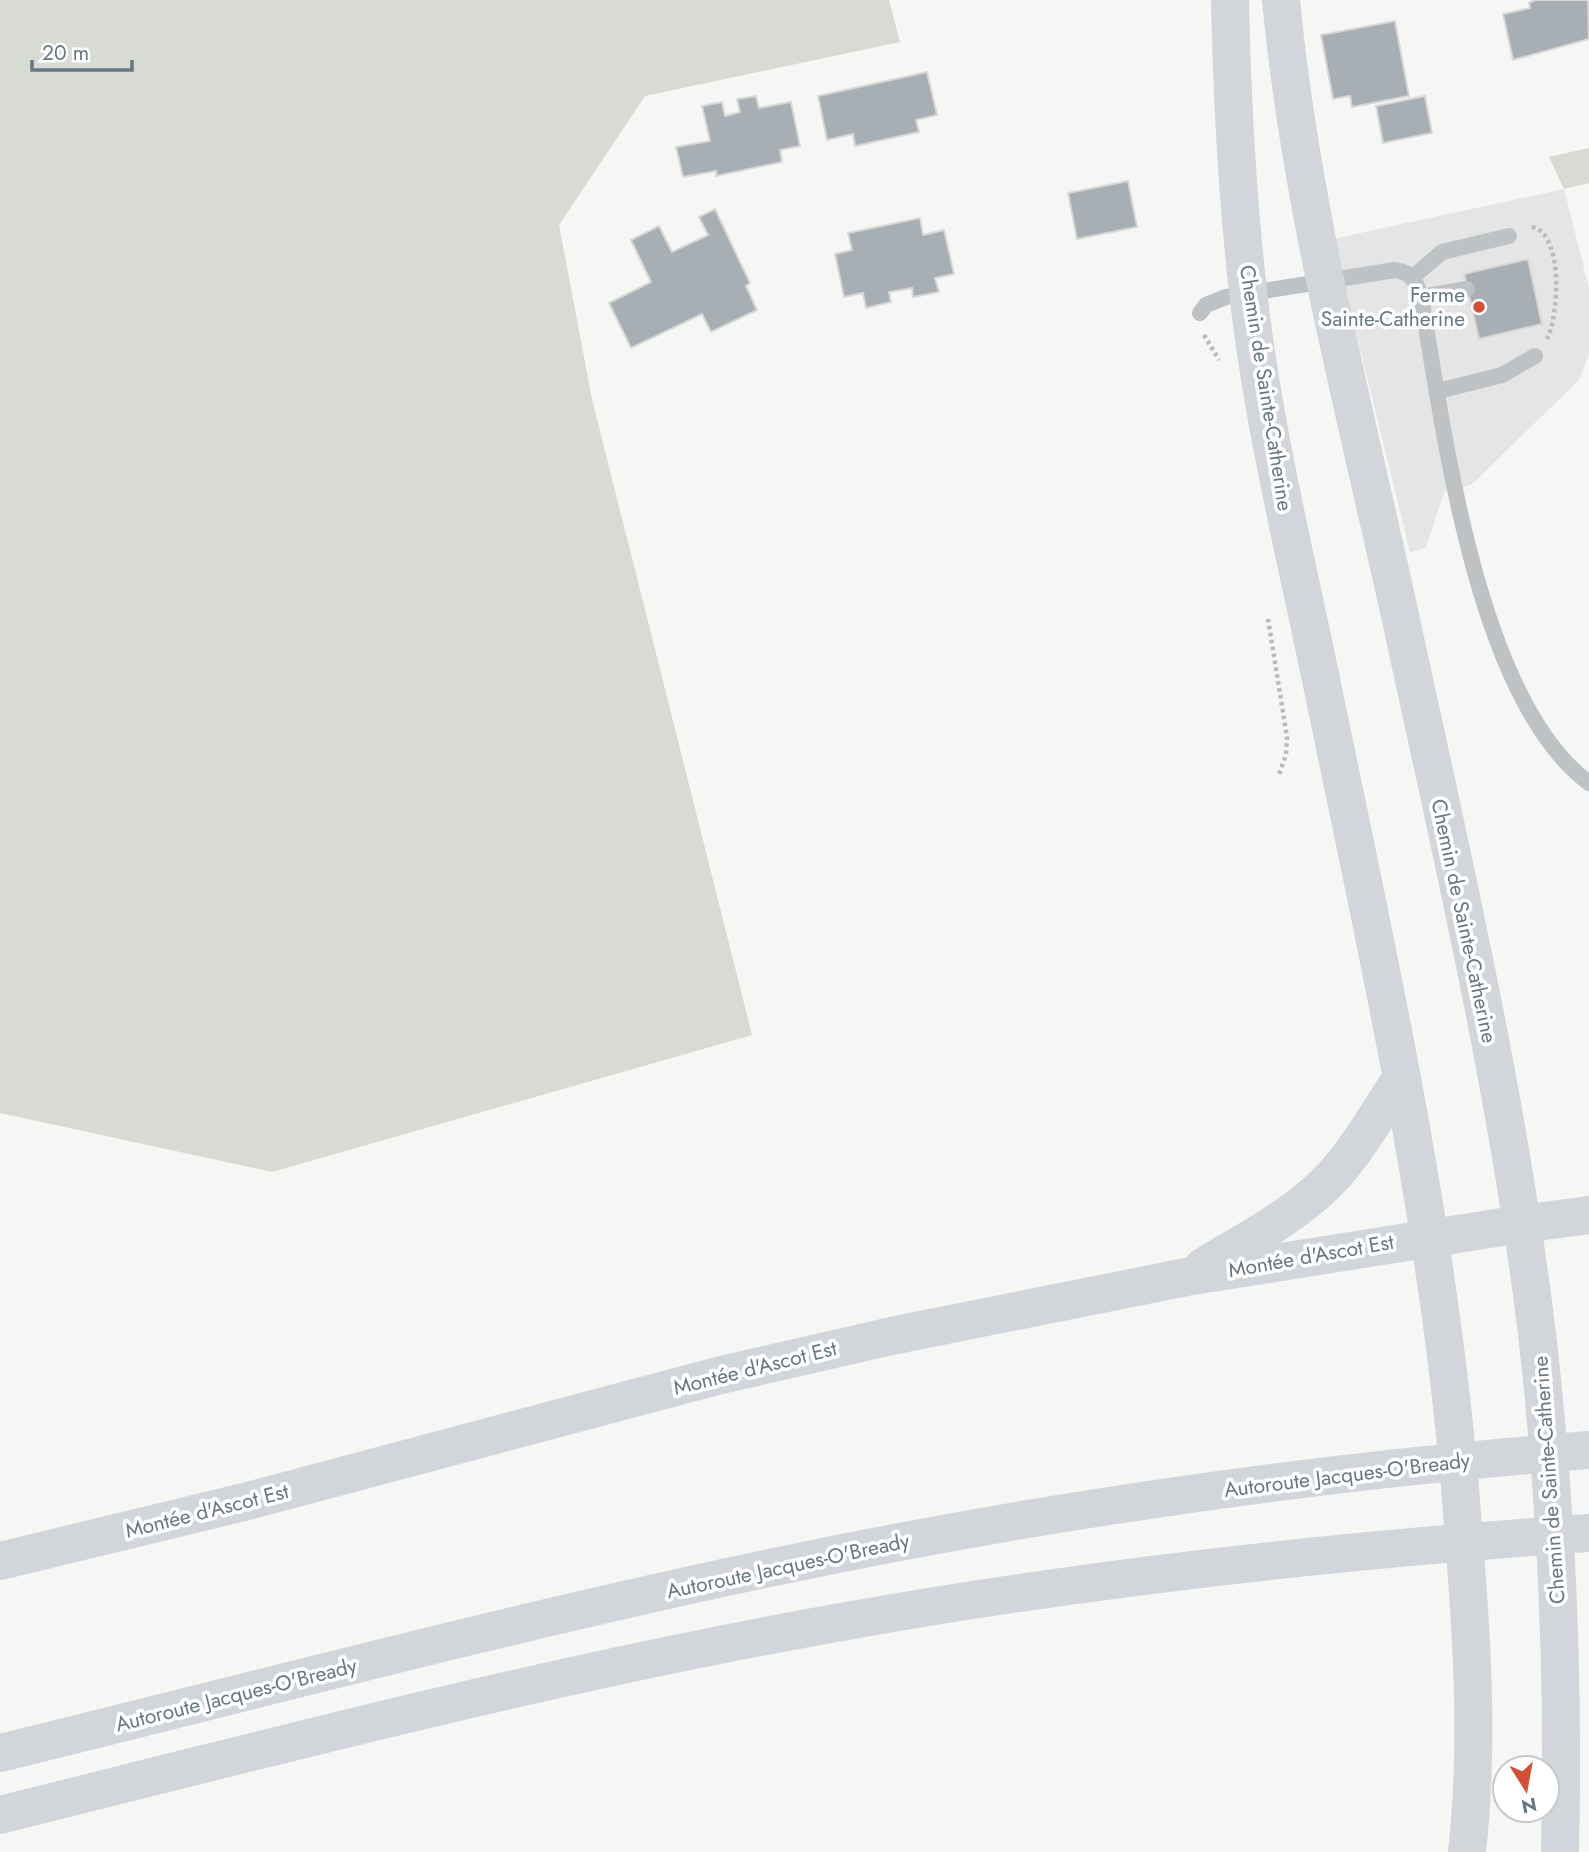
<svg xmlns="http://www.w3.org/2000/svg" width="1589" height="1852" viewBox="0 0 1589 1852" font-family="Jost,sans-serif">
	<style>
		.built { fill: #e4e5e4 }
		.green { fill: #d7dbd3 }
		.building { fill: #a8afb4; stroke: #d8d8d6; stroke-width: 2 }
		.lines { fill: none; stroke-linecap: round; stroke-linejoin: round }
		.path { stroke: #b8bbbd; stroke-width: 4.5; stroke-dasharray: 3.5 3.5; stroke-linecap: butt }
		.lane { stroke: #bec2c5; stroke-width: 16 }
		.secondary { stroke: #d2d6da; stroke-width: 38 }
		.highway { stroke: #d2d6da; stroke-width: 38 }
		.poi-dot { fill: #d35037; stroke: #fff; stroke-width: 2.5 }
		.labels { text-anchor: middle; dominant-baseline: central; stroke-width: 7; stroke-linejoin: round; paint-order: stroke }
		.poi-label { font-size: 21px; fill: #687882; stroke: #fff; text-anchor: end }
		.street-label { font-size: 21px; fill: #687882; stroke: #fff }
	</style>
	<rect width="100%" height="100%" fill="#f6f6f4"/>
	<!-- built -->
	<polygon class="built" points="1564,189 1589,288 1589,354 1579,380 1471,485 1444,492 1426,548 1410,552 1333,239"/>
	<!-- green -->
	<g class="green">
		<polygon points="0,0 889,0 900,42 645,96 559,225 592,399 752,1035 272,1172 0,1113"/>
		<polygon points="1589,148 1589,183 1564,189 1549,157"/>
	</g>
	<!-- building -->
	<g class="building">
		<polygon points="1588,0 1589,39 1513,60 1503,14 1530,8 1529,3 1535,0"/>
		<polygon points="1395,21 1409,96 1352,107 1350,96 1333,99 1321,35"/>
		<polygon points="927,72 937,115 916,120 919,132 855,146 853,134 827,140 818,96"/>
		<polygon points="756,96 759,108 791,102 800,146 780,150 782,162 716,176 716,171 683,177 676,147 710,141 702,106 722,102 725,116 740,112 737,99"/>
		<polygon points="1425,96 1432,133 1383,143 1376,106"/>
		<polygon points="1128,181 1137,227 1077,239 1068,193"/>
		<polygon points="715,209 750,283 746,286 757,310 711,332 702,314 631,348 609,303 651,282 631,240 659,226 672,252 708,235 699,217"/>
		<polygon points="920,218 923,235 944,230 954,274 935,278 939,292 913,297 912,288 889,292 891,302 866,308 863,293 844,297 835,254 852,250 848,233"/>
		<polygon points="1528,259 1542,324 1479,339 1464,274"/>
	</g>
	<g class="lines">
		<!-- path -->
		<g class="path">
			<path d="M1532 227C1564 234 1559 315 1547 339"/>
			<polyline points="1204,335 1219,360"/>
			<polyline points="1268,619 1287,737 1286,755 1278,777"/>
		</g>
		<!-- lane -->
		<g class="lane">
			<polyline points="1413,277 1442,252 1509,236"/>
			<polyline points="1421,297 1467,289"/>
			<path d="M1200 313 1206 305 1226 297 1395 270C1412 272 1416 282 1421 297 1444 430 1476 699 1589 783"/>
			<polyline points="1438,391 1502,375 1535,356"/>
		</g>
		<!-- secondary -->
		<g class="secondary">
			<path d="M1230 0C1232 97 1237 194 1248 291 1262 419 1293 545 1319 670 1374 937 1435 1204 1459 1476 1469 1599 1481 1729 1467 1852"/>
			<path d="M1281 0C1301 210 1356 414 1401 620 1452 856 1508 1094 1537 1334 1557 1506 1564 1679 1560 1852"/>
			<path d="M1203 1267C1242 1243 1285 1221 1319 1190 1353 1160 1376 1115 1402 1078"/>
			<polyline points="0,1561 244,1502 721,1375 896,1335 1186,1277 1521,1224"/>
		</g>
		<!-- highway -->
		<g class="highway">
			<polyline points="1521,1224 1589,1215"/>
			<path d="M0 1753C253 1691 505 1624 760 1570 1033 1512 1310 1472 1589 1450"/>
			<path d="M0 1815C281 1745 562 1671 847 1621 1093 1577 1340 1550 1589 1533"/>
		</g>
	</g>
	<!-- markers -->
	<circle class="poi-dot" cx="1479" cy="307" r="7"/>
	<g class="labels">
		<!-- poi labels -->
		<g class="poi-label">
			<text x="1465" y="295">Ferme<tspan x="1465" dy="24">Sainte-Catherine</tspan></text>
		</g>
		<!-- street labels -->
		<g class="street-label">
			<text transform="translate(1266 388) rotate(81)">Chemin de Sainte-Catherine</text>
			<text transform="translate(1464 921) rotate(78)">Chemin de Sainte-Catherine</text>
			<text transform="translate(1311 1256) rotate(-10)">Montée d'Ascot Est</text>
			<text transform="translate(755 1368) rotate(-14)">Montée d'Ascot Est</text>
			<text transform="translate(1347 1475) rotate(-7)">Autoroute Jacques-O'Bready</text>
			<text transform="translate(1549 1480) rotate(-94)">Chemin de Sainte-Catherine</text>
			<text transform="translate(207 1511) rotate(-14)">Montée d'Ascot Est</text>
			<text transform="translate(788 1566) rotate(-12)">Autoroute Jacques-O'Bready</text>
			<text transform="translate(236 1695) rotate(-14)">Autoroute Jacques-O'Bready</text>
		</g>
	</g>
	<!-- north arrow -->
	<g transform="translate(1526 1789) rotate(169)"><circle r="33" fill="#ffffff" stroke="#c3c9cd" stroke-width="2"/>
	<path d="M0-5L12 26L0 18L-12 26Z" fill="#d35037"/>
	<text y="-10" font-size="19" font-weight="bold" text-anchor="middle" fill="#687882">N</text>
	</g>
	<!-- scale -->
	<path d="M32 60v10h100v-10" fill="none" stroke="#687882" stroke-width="3.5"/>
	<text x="42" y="60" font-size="21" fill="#687882" stroke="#ffffff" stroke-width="5" paint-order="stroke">20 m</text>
</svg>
